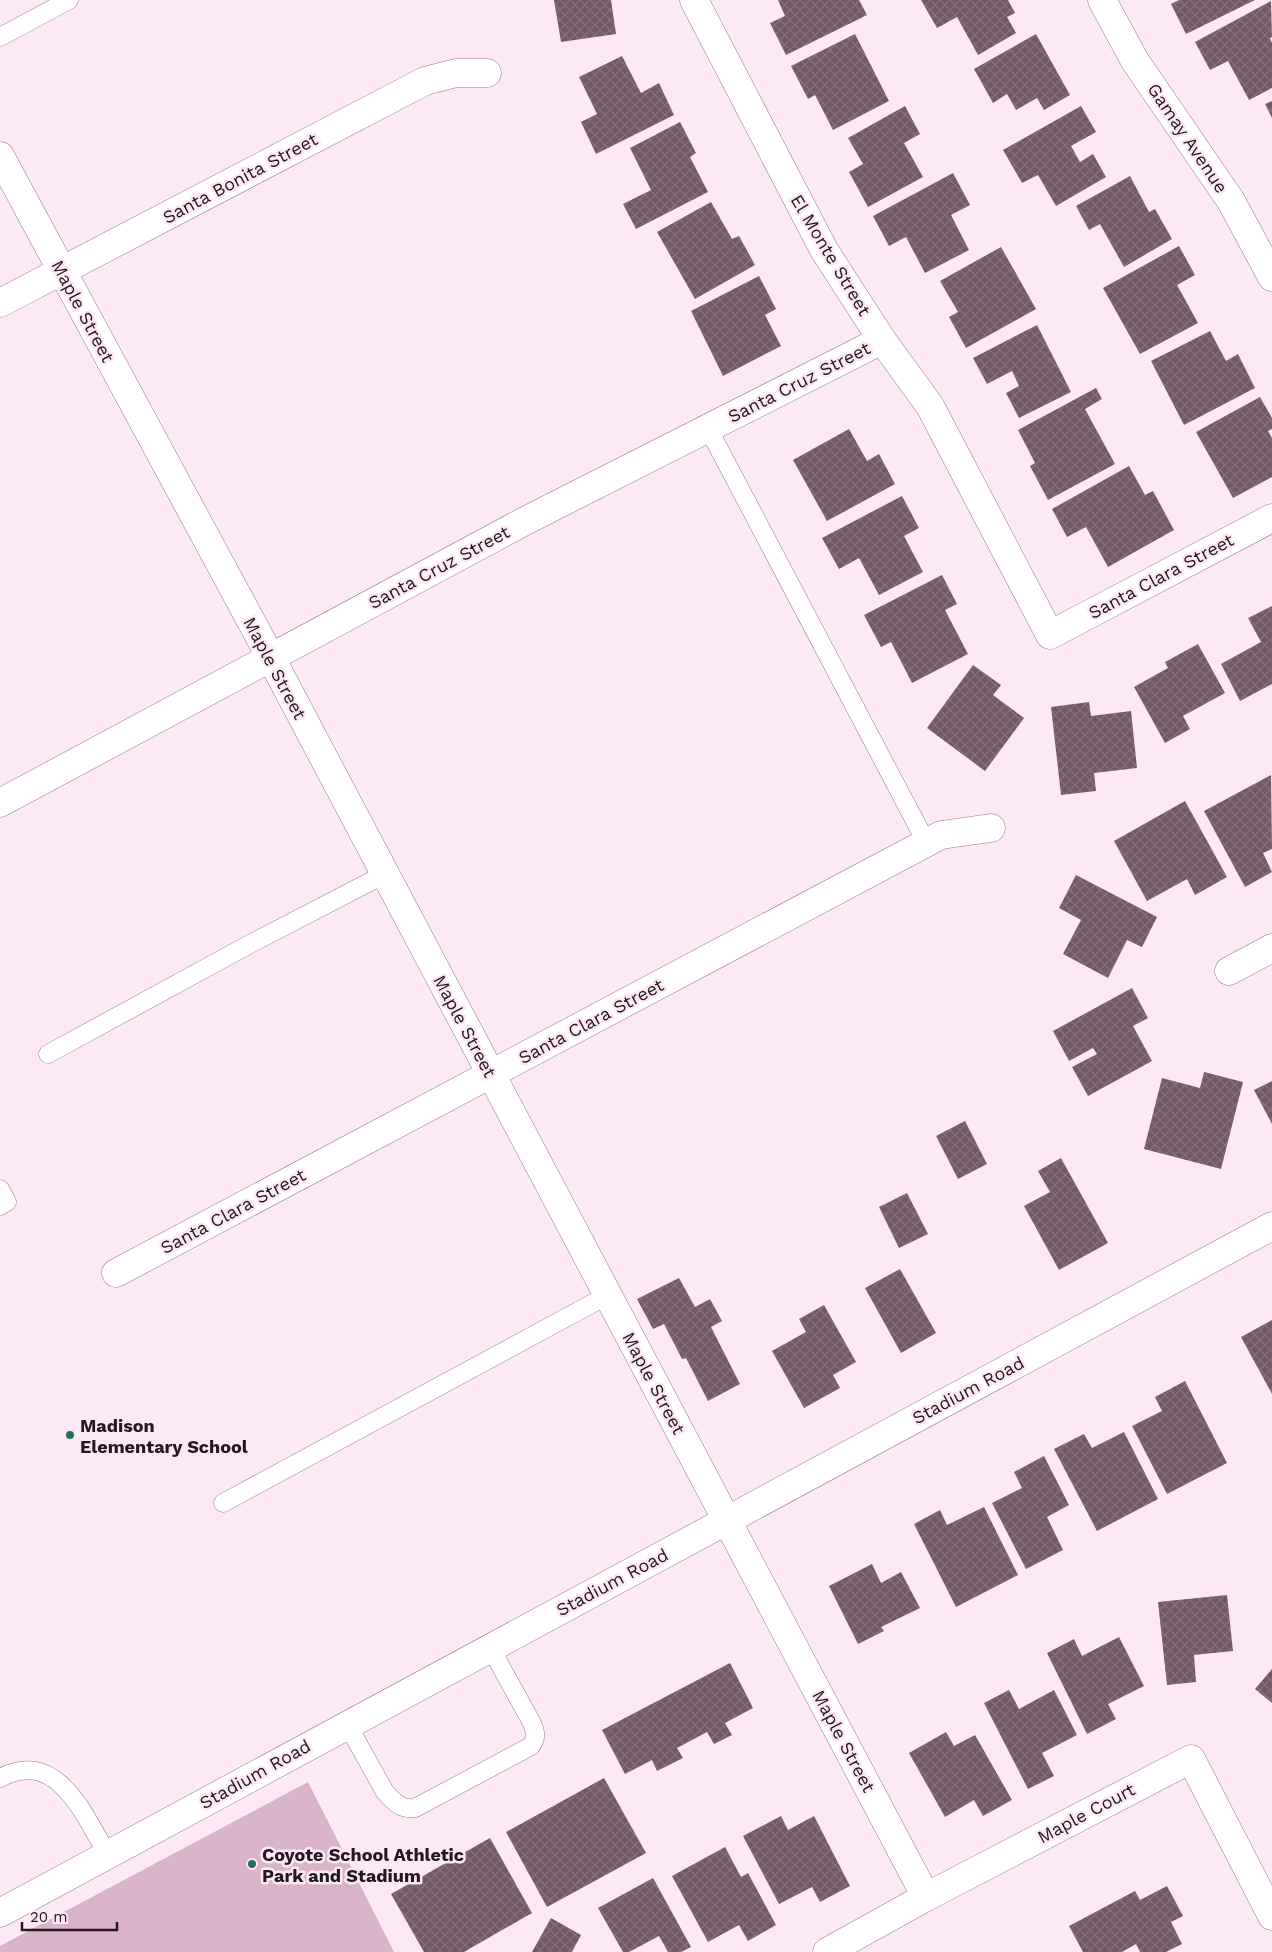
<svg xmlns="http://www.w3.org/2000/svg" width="1272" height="1952" viewBox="0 0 1272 1952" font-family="'Work Sans',sans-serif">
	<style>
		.pitch { fill: #d9b3ca }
		.building { fill: url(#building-cross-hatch) }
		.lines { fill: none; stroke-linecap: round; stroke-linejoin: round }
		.service-casing { stroke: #967a8b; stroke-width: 19 }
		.minor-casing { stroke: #967a8b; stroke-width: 29 }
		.service { stroke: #fff; stroke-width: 18 }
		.minor { stroke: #fff; stroke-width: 28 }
		.poi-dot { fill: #256c63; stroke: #fde9f5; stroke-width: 2 }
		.labels { text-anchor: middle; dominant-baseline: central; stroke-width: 5; stroke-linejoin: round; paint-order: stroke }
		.street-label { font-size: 18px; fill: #23181f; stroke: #fde9f5 }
		.poi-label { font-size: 18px; font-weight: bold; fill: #23181f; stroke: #fde9f5; text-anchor: start }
	</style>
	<defs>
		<pattern id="building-cross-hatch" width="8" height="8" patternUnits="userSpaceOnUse" patternTransform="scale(1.25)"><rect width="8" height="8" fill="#735869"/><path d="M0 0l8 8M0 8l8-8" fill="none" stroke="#86707e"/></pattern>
	</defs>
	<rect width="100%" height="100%" fill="#fde9f5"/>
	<!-- pitch -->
	<polygon class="pitch" points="308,1782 394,1952 0,1952 0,1946"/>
	<!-- building -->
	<g class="building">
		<polygon points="554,0 611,0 616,34 561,42"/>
		<polygon points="778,0 859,0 867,15 786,55 770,23 785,16"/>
		<polygon points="921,0 1008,0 1015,13 1007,17 1016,33 978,55 957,17 937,28"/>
		<polygon points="1179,0 1255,0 1186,34 1171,4"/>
		<polygon points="1271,1 1272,37 1270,38 1272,43 1272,88 1249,100 1228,61 1210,70 1195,42"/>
		<polygon points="855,34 889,101 833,130 815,95 808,99 791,66"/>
		<polygon points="1036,34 1070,95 1044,110 1037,98 1016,110 1007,94 993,103 974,69"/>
		<polygon points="622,56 641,93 659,83 674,115 596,154 581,122 597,114 579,77"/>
		<polygon points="1272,101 1272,118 1265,104"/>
		<polygon points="905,106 920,134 904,143 923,177 868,207 849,172 863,164 848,138"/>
		<polygon points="1081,106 1096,132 1071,146 1080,162 1093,154 1106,177 1056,206 1038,175 1022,183 1003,150"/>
		<polygon points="680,122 696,153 690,157 708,192 636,229 623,204 651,190 630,148"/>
		<polygon points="953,173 970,205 951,215 969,250 925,273 906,237 889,246 873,216"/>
		<polygon points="1130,176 1149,212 1155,209 1172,239 1124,267 1100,224 1089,230 1076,206"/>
		<polygon points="711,202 732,239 739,236 755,265 695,299 657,232"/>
		<polygon points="1179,246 1195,275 1177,285 1198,323 1140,354 1103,288"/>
		<polygon points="1001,247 1036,309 966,348 949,317 958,312 940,281"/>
		<polygon points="759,276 776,309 765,315 781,346 723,376 691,311"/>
		<polygon points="1037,325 1071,392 1019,418 1006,393 1019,386 1012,371 987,384 973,358"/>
		<polygon points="1210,331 1226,361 1238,354 1255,388 1184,425 1151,361"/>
		<polygon points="1096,388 1102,399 1085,409 1115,464 1048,500 1030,466 1035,463 1018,430"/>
		<polygon points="1260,397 1272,418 1272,429 1268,431 1272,438 1272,477 1233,498 1196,432"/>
		<polygon points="849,429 867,461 879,454 895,484 827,521 793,460"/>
		<polygon points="1129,466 1145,495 1153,491 1174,530 1108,567 1086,527 1067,537 1052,509"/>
		<polygon points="902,496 919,528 904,536 923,572 879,595 859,558 839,569 822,538"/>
		<polygon points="942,575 957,604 945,610 968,654 912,683 891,642 881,647 864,615"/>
		<polygon points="1272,606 1272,684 1240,701 1221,664 1261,642 1248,618"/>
		<polygon points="1198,644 1225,693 1183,716 1190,729 1165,743 1134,687 1168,668 1165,662"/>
		<polygon points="973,665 1001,685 993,695 1024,718 985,771 927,728"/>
		<polygon points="1089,702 1091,716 1131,711 1137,768 1094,773 1096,791 1061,795 1051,707"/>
		<polygon points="1271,775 1272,849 1263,853 1272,872 1245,887 1204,811"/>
		<polygon points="1185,801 1227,877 1195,895 1187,879 1147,901 1114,841"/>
		<polygon points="1076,875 1157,917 1142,947 1127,940 1108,978 1063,954 1081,920 1059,908"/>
		<polygon points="1132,988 1148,1018 1133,1026 1152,1061 1088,1096 1072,1067 1097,1054 1093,1048 1069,1061 1053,1031"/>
		<polygon points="1204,1072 1243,1082 1221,1169 1144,1149 1162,1078 1200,1088"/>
		<polygon points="1272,1081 1272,1124 1254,1090"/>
		<polygon points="965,1121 987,1164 958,1179 936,1136"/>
		<polygon points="1061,1158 1108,1243 1059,1270 1024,1206 1050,1192 1038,1171"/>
		<polygon points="907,1193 928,1234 899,1248 879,1207"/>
		<polygon points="900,1269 936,1333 901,1353 865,1288"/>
		<polygon points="679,1278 695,1307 710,1299 722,1321 711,1327 740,1384 708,1401 686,1358 682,1359 664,1324 653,1329 637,1299"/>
		<polygon points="824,1305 856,1362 833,1375 840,1388 804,1408 772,1351 806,1332 799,1319"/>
		<polygon points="1272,1320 1272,1394 1241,1337"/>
		<polygon points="1185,1381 1227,1463 1167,1494 1132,1426 1162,1411 1155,1397"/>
		<polygon points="1124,1432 1158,1499 1097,1531 1054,1449 1084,1434 1092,1448"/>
		<polygon points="1044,1456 1069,1505 1047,1517 1063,1550 1026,1569 992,1503 1022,1488 1014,1472"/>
		<polygon points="984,1507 1018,1575 956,1607 914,1524 940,1510 947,1525"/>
		<polygon points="872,1564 881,1583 901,1572 920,1608 881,1627 884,1631 858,1644 829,1586"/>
		<polygon points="1227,1595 1233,1651 1194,1655 1196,1682 1167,1685 1158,1602"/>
		<polygon points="1119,1637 1144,1686 1108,1704 1116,1719 1087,1734 1047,1653 1074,1639 1082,1656"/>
		<polygon points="730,1663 753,1708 725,1723 732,1735 714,1744 707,1732 677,1748 683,1758 657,1771 652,1760 625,1774 602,1730"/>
		<polygon points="1272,1669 1272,1703 1255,1689"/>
		<polygon points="1009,1690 1019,1709 1054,1690 1077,1735 1042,1753 1054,1776 1028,1789 984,1703"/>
		<polygon points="946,1732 954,1746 975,1735 1012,1800 983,1816 974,1800 945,1817 909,1753"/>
		<polygon points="604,1778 646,1853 547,1907 506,1832"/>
		<polygon points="781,1816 788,1830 814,1816 850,1886 820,1902 812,1887 779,1904 743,1836"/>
		<polygon points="490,1838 532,1913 464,1952 424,1952 391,1894"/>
		<polygon points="725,1847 741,1877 748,1873 776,1925 748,1941 739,1925 708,1942 672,1876"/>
		<polygon points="653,1878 691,1947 681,1952 668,1952 659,1936 629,1952 623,1952 598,1908"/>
		<polygon points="1167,1886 1183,1916 1171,1922 1182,1944 1166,1952 1140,1952 1136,1944 1122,1952 1083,1952 1069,1926 1135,1891 1140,1900"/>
		<polygon points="551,1918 581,1935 572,1952 532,1952"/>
	</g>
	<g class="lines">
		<!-- service casing -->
		<g class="service-casing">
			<g id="service">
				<polyline points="0,37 69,0"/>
				<polyline points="708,428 926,842"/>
				<polyline points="48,1054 250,944 385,874"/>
				<polyline points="0,1189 7,1202 0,1206"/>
				<polyline points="223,1503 608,1295"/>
				<path d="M347 1724 385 1792C394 1802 401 1810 415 1808L531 1746C537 1738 536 1733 532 1723L490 1647"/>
				<path d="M0 1778C57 1747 85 1816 108 1856"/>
			</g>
		</g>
		<!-- minor casing -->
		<g class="minor-casing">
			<g id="minor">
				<polyline points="694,0 824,250 882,340 930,406 1050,635 1272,518"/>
				<polyline points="1102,0 1135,61 1231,201 1272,277"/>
				<polyline points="0,156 271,658 926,1897"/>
				<polyline points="0,303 425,81 456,73 487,73"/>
				<polyline points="0,803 525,521 882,340"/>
				<polyline points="1229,971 1272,948"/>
				<polyline points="116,1273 941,835 991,828"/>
				<polyline points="0,1913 1272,1226"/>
				<polyline points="827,1952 926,1897 1191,1759 1272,1916"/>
			</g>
		</g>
		<!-- service -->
		<use href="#service" class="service"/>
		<!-- minor -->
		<use href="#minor" class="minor"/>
	</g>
	<!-- markers -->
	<g class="poi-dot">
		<circle cx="70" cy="1435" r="5"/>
		<circle cx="252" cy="1864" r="5"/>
	</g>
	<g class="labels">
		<!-- street labels -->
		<g class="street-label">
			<text transform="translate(1188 138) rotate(56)">Gamay Avenue</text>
			<text transform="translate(240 178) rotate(-28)">Santa Bonita Street</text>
			<text transform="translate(831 255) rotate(59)">El Monte Street</text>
			<text transform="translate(83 311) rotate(62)">Maple Street</text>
			<text transform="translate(799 382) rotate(-27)">Santa Cruz Street</text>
			<text transform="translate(439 567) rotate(-28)">Santa Cruz Street</text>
			<text transform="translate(1161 576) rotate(-28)">Santa Clara Street</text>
			<text transform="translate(275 668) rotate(62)">Maple Street</text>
			<text transform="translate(591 1021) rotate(-28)">Santa Clara Street</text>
			<text transform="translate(465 1026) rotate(62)">Maple Street</text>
			<text transform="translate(233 1211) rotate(-28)">Santa Clara Street</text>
			<text transform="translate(654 1383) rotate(62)">Maple Street</text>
			<text transform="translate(968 1390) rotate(-28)">Stadium Road</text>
			<text transform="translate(612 1582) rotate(-28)">Stadium Road</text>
			<text transform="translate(844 1741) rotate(62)">Maple Street</text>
			<text transform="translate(255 1774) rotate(-29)">Stadium Road</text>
			<text transform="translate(1086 1813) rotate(-28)">Maple Court</text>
		</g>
		<!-- poi labels -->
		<g class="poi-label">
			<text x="80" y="1425">Madison<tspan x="80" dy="21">Elementary School</tspan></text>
			<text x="262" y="1854">Coyote School Athletic<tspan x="262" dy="21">Park and Stadium</tspan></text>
		</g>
	</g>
	<!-- scale -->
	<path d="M22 1922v8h95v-8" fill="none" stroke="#23181f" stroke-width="2.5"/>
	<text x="30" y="1922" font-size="15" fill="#23181f" stroke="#fde9f5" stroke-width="4" paint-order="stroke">20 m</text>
</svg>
